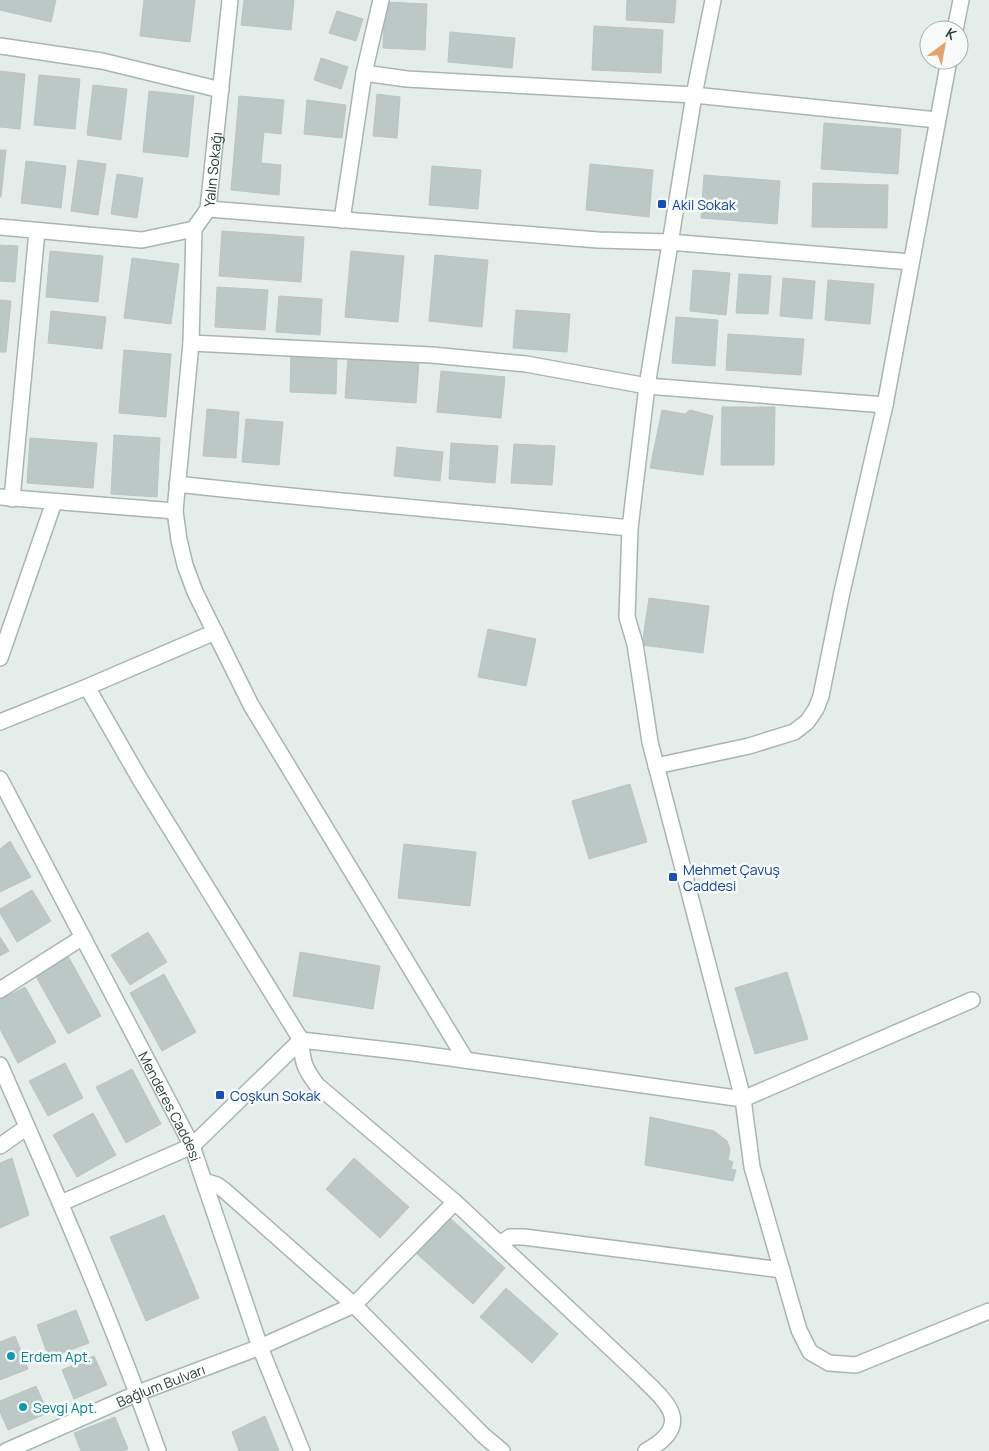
<svg xmlns="http://www.w3.org/2000/svg" width="989" height="1451" viewBox="0 0 989 1451" font-family="Manrope,sans-serif">
	<style>
		.building { fill: #bbc8c5; stroke: #b8c6c3 }
		.lines { fill: none; stroke-linecap: round; stroke-linejoin: round }
		.minor-casing { stroke: #a8b5b3; stroke-width: 18 }
		.minor { stroke: #fff; stroke-width: 15 }
		.transit-dot { fill: #1a4fb4; stroke: #f6faf9; stroke-width: 2 }
		.culture-dot { fill: #0f9aa8; stroke: #f6faf9; stroke-width: 2 }
		.labels { text-anchor: middle; dominant-baseline: central; stroke-width: 5; stroke-linejoin: round; paint-order: stroke }
		.street-label { font-size: 14px; fill: #263e3c; stroke: #f6faf9 }
		.transit-label { font-size: 14px; fill: #164399; stroke: #f6faf9; text-anchor: start }
		.culture-label { font-size: 14px; fill: #0d838f; stroke: #f6faf9; text-anchor: start }
	</style>
	<rect width="100%" height="100%" fill="#e5edeb"/>
	<!-- building -->
	<g class="building">
		<polygon points="0,0 56,0 51,22 0,10"/>
		<polygon points="144,0 195,0 190,42 140,36"/>
		<polygon points="244,0 294,0 291,30 241,25"/>
		<polygon points="627,0 676,0 674,23 626,20"/>
		<polygon points="385,2 427,4 425,50 383,48"/>
		<polygon points="337,11 363,19 356,41 329,33"/>
		<polygon points="594,26 663,30 661,73 592,70"/>
		<polygon points="450,32 515,38 512,68 448,62"/>
		<polygon points="321,58 348,67 341,89 314,80"/>
		<polygon points="0,71 25,74 20,129 0,127"/>
		<polygon points="39,75 80,79 75,129 34,125"/>
		<polygon points="93,85 127,89 121,140 87,135"/>
		<polygon points="149,91 194,96 188,157 143,152"/>
		<polygon points="377,94 400,97 397,138 373,136"/>
		<polygon points="239,96 284,100 281,134 264,132 261,163 281,165 279,195 231,190"/>
		<polygon points="307,100 346,105 342,138 304,134"/>
		<polygon points="824,123 901,129 898,174 821,169"/>
		<polygon points="0,150 6,150 1,197 0,197"/>
		<polygon points="78,160 106,164 98,215 71,211"/>
		<polygon points="26,161 66,166 61,208 21,203"/>
		<polygon points="590,164 653,170 649,217 586,210"/>
		<polygon points="432,166 481,170 478,209 429,205"/>
		<polygon points="117,174 143,178 137,218 111,214"/>
		<polygon points="704,175 780,181 777,224 701,218"/>
		<polygon points="813,183 888,185 887,228 812,227"/>
		<polygon points="222,231 304,237 301,282 219,276"/>
		<polygon points="0,245 18,246 15,282 0,281"/>
		<polygon points="50,251 103,256 98,302 46,297"/>
		<polygon points="351,251 404,256 398,322 345,317"/>
		<polygon points="435,255 488,260 482,327 429,321"/>
		<polygon points="132,258 179,264 171,324 124,318"/>
		<polygon points="693,270 730,273 726,315 690,311"/>
		<polygon points="739,274 771,276 768,314 736,313"/>
		<polygon points="783,278 815,281 812,319 780,316"/>
		<polygon points="828,280 874,284 870,324 825,320"/>
		<polygon points="217,287 268,290 265,330 215,327"/>
		<polygon points="279,296 322,299 320,335 276,332"/>
		<polygon points="0,300 11,301 6,352 0,352"/>
		<polygon points="516,310 570,314 567,352 513,348"/>
		<polygon points="51,311 106,317 102,349 48,343"/>
		<polygon points="676,317 718,320 715,366 672,363"/>
		<polygon points="728,334 804,339 801,375 726,370"/>
		<polygon points="124,350 171,354 166,417 119,413"/>
		<polygon points="291,355 337,357 336,394 290,392"/>
		<polygon points="348,357 419,362 416,403 345,398"/>
		<polygon points="441,371 505,377 501,418 437,412"/>
		<polygon points="722,407 775,407 774,465 721,465"/>
		<polygon points="207,409 239,412 236,458 203,456"/>
		<polygon points="662,410 685,414 690,410 713,416 703,475 650,468"/>
		<polygon points="246,419 283,422 279,465 242,462"/>
		<polygon points="114,435 160,438 157,497 111,494"/>
		<polygon points="30,438 97,443 93,488 27,483"/>
		<polygon points="451,443 498,446 495,483 449,479"/>
		<polygon points="514,444 555,446 552,485 511,483"/>
		<polygon points="397,447 443,452 440,481 394,476"/>
		<polygon points="649,598 709,606 703,653 642,645"/>
		<polygon points="488,629 536,639 526,686 478,677"/>
		<polygon points="630,784 647,842 589,859 572,801"/>
		<polygon points="10,841 31,877 0,892 0,849"/>
		<polygon points="404,844 476,852 470,906 398,898"/>
		<polygon points="32,890 51,921 17,942 0,913 0,909"/>
		<polygon points="148,932 167,962 130,985 111,955"/>
		<polygon points="0,937 9,951 0,956"/>
		<polygon points="300,952 380,966 373,1009 293,996"/>
		<polygon points="68,956 101,1016 68,1034 34,973"/>
		<polygon points="787,972 808,1039 755,1054 735,988"/>
		<polygon points="164,974 196,1032 162,1051 130,993"/>
		<polygon points="25,987 56,1042 18,1063 0,1029 0,1000"/>
		<polygon points="65,1063 83,1098 48,1116 29,1081"/>
		<polygon points="132,1069 161,1124 126,1143 96,1087"/>
		<polygon points="93,1113 116,1155 77,1177 53,1135"/>
		<polygon points="650,1117 714,1131 727,1141 730,1149 728,1160 733,1162 731,1169 736,1170 733,1181 645,1165"/>
		<polygon points="12,1158 29,1215 0,1228 0,1163"/>
		<polygon points="354,1158 409,1207 380,1238 326,1189"/>
		<polygon points="164,1215 199,1298 146,1321 110,1237"/>
		<polygon points="450,1218 505,1268 473,1304 417,1254"/>
		<polygon points="506,1288 558,1334 532,1363 480,1317"/>
		<polygon points="76,1310 89,1343 49,1358 37,1325"/>
		<polygon points="15,1336 28,1369 0,1380 0,1342"/>
		<polygon points="94,1356 107,1385 74,1399 62,1370"/>
		<polygon points="36,1386 48,1413 8,1430 0,1412 0,1401"/>
		<polygon points="265,1416 279,1451 239,1451 232,1432"/>
		<polygon points="115,1417 128,1449 123,1451 81,1451 74,1433"/>
	</g>
	<g class="lines">
		<!-- minor casing -->
		<g class="minor-casing">
			<g id="minor">
				<polyline points="713,0 694,95 647,386 630,528 627,617 635,644 650,742 743,1099 752,1167 799,1330 810,1352 829,1363 856,1365 989,1311"/>
				<polyline points="955,30 961,0"/>
				<polyline points="0,46 102,61 221,90"/>
				<polyline points="364,73 407,79 694,95 937,120"/>
				<polyline points="208,209 598,240 669,242 911,262"/>
				<polyline points="342,220 364,73 381,0"/>
				<path id="s1" d="M0 227 142 240 194 229 208 209 230 0"/>
				<polyline points="194,229 191,343 175,511 179,540 185,565 195,592 251,705 466,1060"/>
				<polyline points="191,343 432,355 526,364 647,386 885,405"/>
				<path d="M177 484C328 501 479 513 630 528"/>
				<polyline points="0,497 175,511"/>
				<polyline points="12,499 37,231"/>
				<polyline points="0,658 54,502"/>
				<path d="M87 687 141 781 301 1040C302 1061 304 1068 317 1085L455 1202 636 1372C664 1400 697 1423 646 1451"/>
				<polyline points="0,722 87,687 215,632"/>
				<polyline points="656,766 749,746 794,732 807,722 816,709 821,696 842,592 885,405 949,60"/>
				<path id="s2" d="M0 779 192 1146 260 1347 302 1451"/>
				<polyline points="0,990 83,937"/>
				<path d="M0 1065C56 1192 112 1320 158 1451"/>
				<polyline points="0,1146 27,1127"/>
				<polyline points="204,1181 217,1185 224,1190 354,1305 484,1436 502,1451"/>
				<polyline points="61,1203 192,1146 301,1040 414,1053 743,1099 972,1000"/>
				<polyline points="500,1244 510,1237 524,1237 782,1270"/>
				<path id="s3" d="M6 1451 138 1393 260 1347 354 1305 455 1202"/>
			</g>
		</g>
		<!-- minor -->
		<use href="#minor" class="minor"/>
	</g>
	<!-- markers -->
	<g class="transit-dot">
		<rect x="657" y="199" width="10" height="10" rx="2.5"/>
		<rect x="668" y="872" width="10" height="10" rx="2.5"/>
		<rect x="215" y="1090" width="10" height="10" rx="2.5"/>
	</g>
	<g class="culture-dot">
		<circle cx="11" cy="1356" r="5"/>
		<circle cx="23" cy="1407" r="5"/>
	</g>
	<g class="labels">
		<!-- street labels -->
		<g class="street-label">
			<text stroke="none"><textPath href="#s1" startOffset="260">Yalın Sokağı</textPath></text>
			<text stroke="none"><textPath href="#s2" startOffset="369">Menderes Caddesi</textPath></text>
			<text stroke="none"><textPath href="#s3" startOffset="168">Bağlum Bulvarı</textPath></text>
		</g>
		<!-- transit labels -->
		<g class="transit-label">
			<text x="672" y="204">Akil Sokak</text>
			<text x="683" y="869">Mehmet Çavuş<tspan x="683" dy="16">Caddesi</tspan></text>
			<text x="230" y="1095">Coşkun Sokak</text>
		</g>
		<!-- culture labels -->
		<g class="culture-label">
			<text x="21" y="1356">Erdem Apt.</text>
			<text x="33" y="1407">Sevgi Apt.</text>
		</g>
	</g>
	<!-- north arrow -->
	<g transform="translate(944 45) rotate(32)"><circle r="24" fill="#f6faf9" stroke="#a3afad"/>
	<path d="M0-4L9 19L0 12L-9 19Z" fill="#e5a26b"/>
	<text y="-8" font-size="14" font-weight="bold" text-anchor="middle" fill="#263e3c">K</text>
	</g>
</svg>
